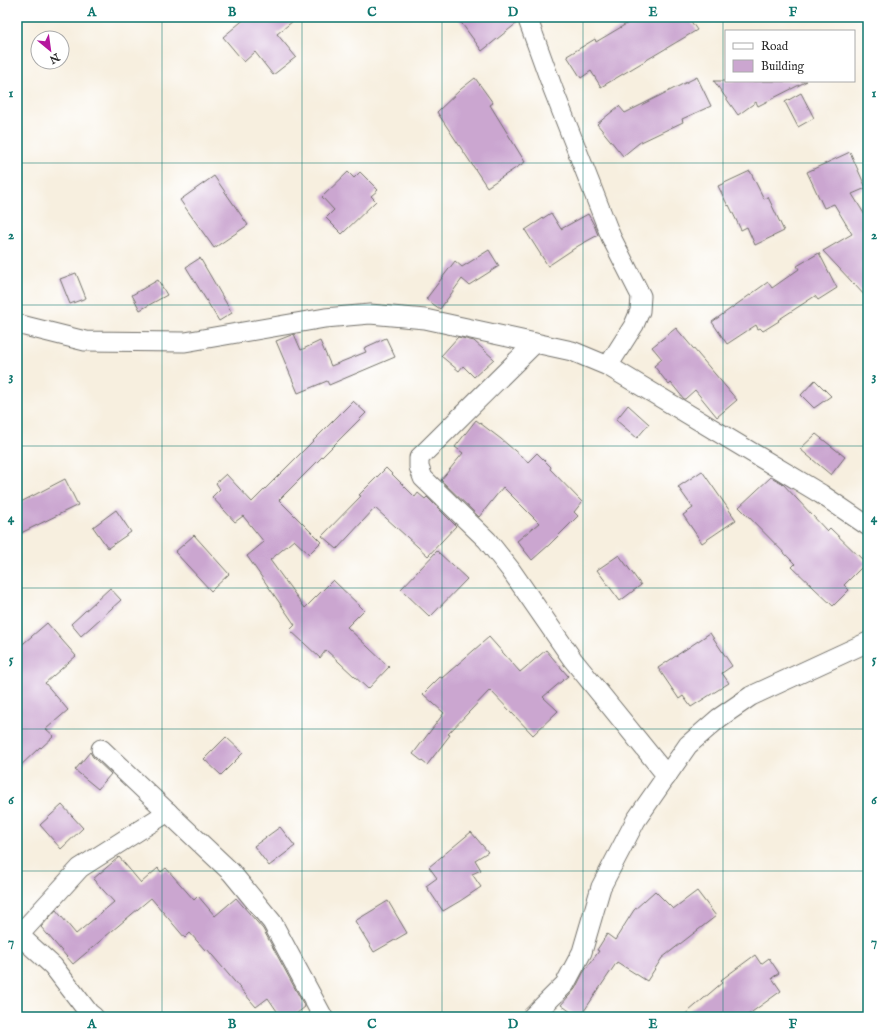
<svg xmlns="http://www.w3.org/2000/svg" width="885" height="1034" viewBox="0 0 885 1034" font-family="'IM FELL English',serif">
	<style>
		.building { fill: #cba6d0 }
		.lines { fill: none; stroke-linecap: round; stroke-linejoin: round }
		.minor-casing { stroke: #72706a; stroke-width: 21 }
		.minor { stroke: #fff; stroke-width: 19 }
		.grid { fill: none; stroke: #0f766e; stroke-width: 1; stroke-opacity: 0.55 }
		.neatline { fill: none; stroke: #0f766e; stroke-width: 1.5 }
		.grid-label { font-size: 13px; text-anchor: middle; font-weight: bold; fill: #0f766e }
	</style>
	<rect width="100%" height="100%" fill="#fff"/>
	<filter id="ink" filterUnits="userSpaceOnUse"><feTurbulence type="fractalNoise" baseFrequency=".025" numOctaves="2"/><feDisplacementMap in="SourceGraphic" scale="8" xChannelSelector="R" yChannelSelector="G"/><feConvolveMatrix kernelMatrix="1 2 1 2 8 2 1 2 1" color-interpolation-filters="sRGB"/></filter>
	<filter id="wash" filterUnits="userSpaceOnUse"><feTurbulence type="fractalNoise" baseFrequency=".012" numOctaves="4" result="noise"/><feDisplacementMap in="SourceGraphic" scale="16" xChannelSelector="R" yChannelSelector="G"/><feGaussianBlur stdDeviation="0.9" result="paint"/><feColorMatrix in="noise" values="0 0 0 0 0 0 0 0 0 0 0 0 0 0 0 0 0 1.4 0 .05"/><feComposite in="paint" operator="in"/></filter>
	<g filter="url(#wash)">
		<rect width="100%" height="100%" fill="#f7efdf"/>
		<g id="blocks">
			<!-- building -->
			<g class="building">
				<polygon points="247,17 298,17 277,34 296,57 273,75 255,52 244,62 223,37"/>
				<polygon points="457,17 516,17 517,23 482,51"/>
				<polygon points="638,17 688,17 697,30 601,87 591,71 581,78 567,56 595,39 596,42"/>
				<polygon points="697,77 711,106 682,119 683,122 639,143 623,156 597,124 619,106 625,113"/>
				<polygon points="475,78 493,103 490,105 525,162 487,187 437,112 461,89"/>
				<polygon points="714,81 807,81 758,106 756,102 738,115"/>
				<polygon points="801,93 814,118 798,127 785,102"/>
				<polygon points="850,152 866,188 852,194 868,220 868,299 823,251 852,234 834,204 824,208 807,172"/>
				<polygon points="750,171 764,199 768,197 784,231 755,245 747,227 741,230 729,205 728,206 718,186"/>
				<polygon points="348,172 354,178 360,172 378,190 371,196 376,201 342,234 326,218 334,210 322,197"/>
				<polygon points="214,176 248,225 214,248 180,200"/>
				<polygon points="551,213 561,229 588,214 594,225 598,235 578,246 548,266 525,230"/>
				<polygon points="489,250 499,266 469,285 462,279 440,309 426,299 455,261 462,267"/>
				<polygon points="819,253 837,288 818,300 815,296 778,320 779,321 763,331 760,328 758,329 756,325 727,344 712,322 768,282 772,288 799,269 797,266"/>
				<polygon points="200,258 232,313 219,321 186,267"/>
				<polygon points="76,273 86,298 70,304 60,279"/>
				<polygon points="158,280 167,295 140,310 132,295"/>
				<polygon points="676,328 737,400 717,417 695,390 685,399 684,399 671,383 669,385 654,366 662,359 652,347"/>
				<polygon points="294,334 301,350 320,341 331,366 366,352 364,348 386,338 395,357 329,385 327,381 298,393 276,341"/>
				<polygon points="458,337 474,341 494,359 474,377 463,366 459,371 441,356"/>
				<polygon points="815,380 831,396 814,408 801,395"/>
				<polygon points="353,401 366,413 279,500 321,542 309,554 294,540 270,560 305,608 333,580 364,610 347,627 389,667 368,689 326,650 320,658 290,630 295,625 247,556 264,542 243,516 235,522 212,497 220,489 216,483 226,474 252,502"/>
				<polygon points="628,405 649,424 637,438 616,420"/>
				<polygon points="476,420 501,439 528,462 537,453 551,467 550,469 582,502 574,512 578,516 549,545 532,560 517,541 539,523 503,487 479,517 441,480 463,453 455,447"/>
				<polygon points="816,434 845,457 831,475 800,449"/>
				<polygon points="386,468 415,497 418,493 425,499 427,497 456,526 428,556 375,508 337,549 322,536 361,496 359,495"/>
				<polygon points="702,471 736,520 702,543 683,515 693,508 678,487"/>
				<polygon points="771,477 782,483 827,531 830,528 866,563 844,585 849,590 833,606 792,567 795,564 739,507"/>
				<polygon points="65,479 78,505 17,535 17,504"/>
				<polygon points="116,510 131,532 108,548 93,527"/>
				<polygon points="194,535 229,574 211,591 175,552"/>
				<polygon points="437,551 467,579 430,617 401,589"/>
				<polygon points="619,555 641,585 620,601 597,570"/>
				<polygon points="110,588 121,600 81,636 71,624"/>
				<polygon points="47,623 76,656 45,683 68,710 46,729 54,736 41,748 40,747 17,769 17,649"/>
				<polygon points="710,633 732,666 722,673 729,683 691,707 683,696 679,699 658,668"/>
				<polygon points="489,637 520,672 546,650 568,676 543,697 558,711 533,735 490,690 448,734 450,735 427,765 413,754 444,713 423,694 440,677 442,678"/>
				<polygon points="226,737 243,753 221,775 204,759"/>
				<polygon points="90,752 93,757 111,774 98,789 75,770"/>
				<polygon points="62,805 83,828 61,849 40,825"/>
				<polygon points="280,827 295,846 269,866 254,846"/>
				<polygon points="471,832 488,852 475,860 481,870 472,874 481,887 460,901 443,911 426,886 437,878 429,867"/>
				<polygon points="119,857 141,883 158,868 161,872 166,868 194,900 198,896 215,916 236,898 263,929 305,1007 292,1017 281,1017 268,998 256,1007 207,949 205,950 190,933 185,938 151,898 73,964 41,927 56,910 76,934 114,902 93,879"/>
				<polygon points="655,891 673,909 697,891 716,916 662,958 647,981 617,962 580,1017 578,1017 561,1005 575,989 583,973 599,951 597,950 607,934 615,940 634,910"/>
				<polygon points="388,901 407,933 374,952 355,921"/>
				<polygon points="755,955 761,964 769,958 779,973 772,978 781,991 745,1017 682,1017 723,982 721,980"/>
			</g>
		</g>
	</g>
	<g filter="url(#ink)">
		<use href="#blocks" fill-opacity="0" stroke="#72706a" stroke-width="1"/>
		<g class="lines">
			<!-- minor casing -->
			<g class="minor-casing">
				<g id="minor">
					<polyline points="527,17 553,89 611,237 641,296 640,311 634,325 608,366"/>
					<polyline points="17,324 85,341 185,342 325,318 370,314 425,319 572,351 608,366 821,494 868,526"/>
					<polyline points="535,343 419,458 419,467 423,478 487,540 510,569 573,660 667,776"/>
					<polyline points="101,749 231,872 272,922 323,1017"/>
					<polyline points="94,1017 89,1013 53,966 19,935 80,868 168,812"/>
					<polyline points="532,1017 565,984 582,952 601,887 636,820 688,745 719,718 751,696 868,642"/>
				</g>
			</g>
			<!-- minor -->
			<use href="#minor" class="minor"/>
		</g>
	</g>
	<!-- grid -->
	<path class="grid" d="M162 17V1017M302 17V1017M442 17V1017M583 17V1017M723 17V1017M17 163H868M17 305H868M17 446H868M17 588H868M17 729H868M17 871H868"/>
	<!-- margin -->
	<rect width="885" height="1034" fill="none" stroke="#fff" stroke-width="44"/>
	<!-- legend -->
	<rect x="725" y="30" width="130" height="52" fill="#ffffff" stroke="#aaaaaa"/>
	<rect x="733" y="43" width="20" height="6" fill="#ffffff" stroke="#aaaaaa"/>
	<text x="761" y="50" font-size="12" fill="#2b2b2b">Road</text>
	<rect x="733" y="60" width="20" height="12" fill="#cba6d0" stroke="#aaaaaa"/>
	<text x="761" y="70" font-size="12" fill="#2b2b2b">Building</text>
	<!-- north arrow -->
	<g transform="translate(50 50) rotate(151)"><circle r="19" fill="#ffffff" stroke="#aaaaaa"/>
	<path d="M0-3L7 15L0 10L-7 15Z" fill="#b5179e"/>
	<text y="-6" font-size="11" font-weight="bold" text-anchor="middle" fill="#2b2b2b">N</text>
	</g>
	<rect x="22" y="22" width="841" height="990" class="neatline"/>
	<g class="grid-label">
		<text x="92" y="16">A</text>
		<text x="232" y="16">B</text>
		<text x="372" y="16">C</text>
		<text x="513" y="16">D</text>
		<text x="653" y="16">E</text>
		<text x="793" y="16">F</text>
		<text x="11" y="97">1</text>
		<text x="874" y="97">1</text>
		<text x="11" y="239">2</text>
		<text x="874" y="239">2</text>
		<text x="11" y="380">3</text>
		<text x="874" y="380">3</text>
		<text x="11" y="522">4</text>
		<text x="874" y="522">4</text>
		<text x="11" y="663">5</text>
		<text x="874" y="663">5</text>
		<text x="11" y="804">6</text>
		<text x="874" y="804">6</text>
		<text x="11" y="946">7</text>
		<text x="874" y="946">7</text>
		<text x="92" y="1028">A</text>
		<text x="232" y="1028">B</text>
		<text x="372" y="1028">C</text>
		<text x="513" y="1028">D</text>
		<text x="653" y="1028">E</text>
		<text x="793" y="1028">F</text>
	</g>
</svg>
